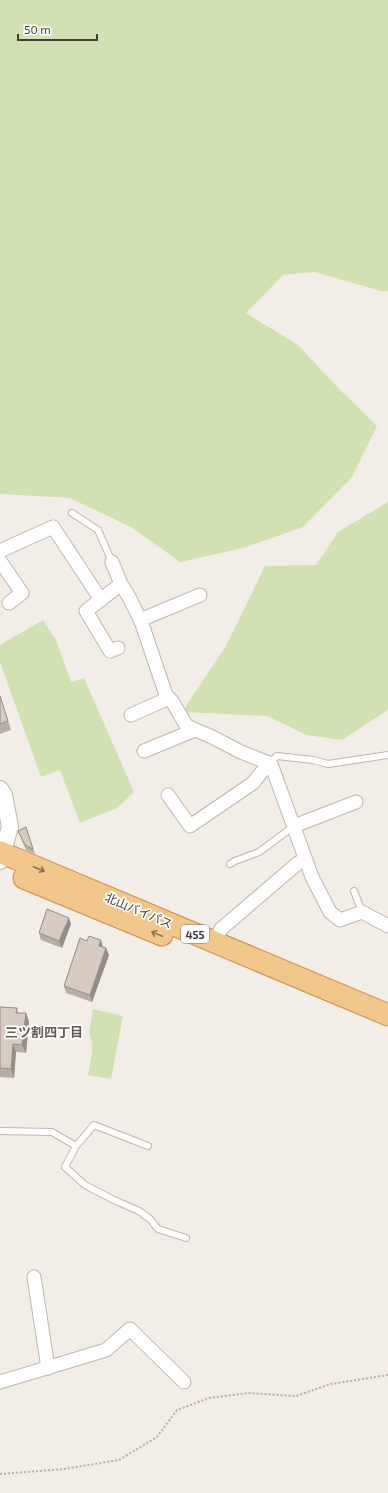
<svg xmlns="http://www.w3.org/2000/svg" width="388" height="1493" viewBox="0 0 388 1493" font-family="'Exo 2','Noto Sans JP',sans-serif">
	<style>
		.green { fill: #d2e1b4 }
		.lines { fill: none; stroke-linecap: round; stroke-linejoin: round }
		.service-casing { stroke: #bfb7ae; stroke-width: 8 }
		.minor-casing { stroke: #bfb7ae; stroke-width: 15 }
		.tertiary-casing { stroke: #bfb7ae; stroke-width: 18 }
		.trunk-casing { stroke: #cc8d47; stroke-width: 23 }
		.path { stroke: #bcae9e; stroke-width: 2; stroke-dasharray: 2 2; stroke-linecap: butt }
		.service { stroke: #fff; stroke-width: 6 }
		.minor { stroke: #fff; stroke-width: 13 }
		.tertiary { stroke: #fff; stroke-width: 16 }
		.trunk { stroke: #f0c68a; stroke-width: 21 }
		.wall { fill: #b7afa6 }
		.shaded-wall { fill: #958e87 }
		.building { fill: #d5cbc1; stroke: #958e87 }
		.oneway { stroke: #897458 }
		.labels { text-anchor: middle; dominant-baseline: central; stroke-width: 3.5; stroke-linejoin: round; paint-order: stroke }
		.shield { fill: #fff; stroke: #7c7773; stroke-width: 1 }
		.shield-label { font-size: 11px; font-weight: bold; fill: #443d37 }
		.street-label { font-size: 12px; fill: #443d37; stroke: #fff }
		.neighbourhood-label { font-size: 13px; font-weight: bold; fill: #655a4f; stroke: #fff }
	</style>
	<rect width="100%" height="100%" fill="#f2ede7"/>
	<!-- green -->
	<g class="green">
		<polygon points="0,0 388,0 388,291 381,291 315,272 283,275 246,313 298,345 339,389 377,426 352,477 303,527 243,548 180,562 131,527 70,498 0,494"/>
		<polygon points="388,502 388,710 342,740 307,735 267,716 182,712 226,646 265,566 316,565 338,532"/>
		<polygon points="43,620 56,640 71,682 84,678 134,792 117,808 80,823 60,770 41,777 0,662 0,645"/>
		<polygon points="93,1009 123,1016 111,1079 88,1075 92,1053 92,1043 89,1033"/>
	</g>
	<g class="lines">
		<!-- service casing -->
		<g class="service-casing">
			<g id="service">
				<polyline points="72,513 98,530 112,562"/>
				<polyline points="269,763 277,756 313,760 328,764 388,755"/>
				<polyline points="230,864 235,861 259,852 294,826"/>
				<polyline points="354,891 362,912"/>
				<polyline points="0,1131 52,1132 76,1146 94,1125 148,1146"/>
				<polyline points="76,1146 65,1167 85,1185 114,1200 139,1211 150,1219 158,1229 186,1238"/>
			</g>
		</g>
		<!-- minor casing -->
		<g class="minor-casing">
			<g id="minor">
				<polyline points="0,551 53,527 101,600"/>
				<polyline points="0,561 22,593 9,603"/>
				<polyline points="112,562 121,584 129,597 141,621 166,695 172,701 186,725 191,728 210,736 241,752 271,764 312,877 330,912 340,920 362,912 388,926"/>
				<polyline points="140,620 200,595"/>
				<polyline points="118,648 110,651 86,611 121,584"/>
				<polyline points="131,715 169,698"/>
				<polyline points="144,751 195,730"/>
				<polyline points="168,795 190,826 253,783 269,763"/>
				<polyline points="294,826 356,802"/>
				<polyline points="215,942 221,929 298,863 305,860"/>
				<polyline points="34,1277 48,1368"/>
				<polyline points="0,1382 106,1350 130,1329 184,1382"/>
			</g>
		</g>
		<!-- tertiary casing -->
		<g class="tertiary-casing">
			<polyline id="tertiary" points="0,789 4,795 10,827 0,861"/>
		</g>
		<!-- trunk casing -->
		<g class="trunk-casing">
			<g id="trunk">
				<polyline points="0,852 388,1015"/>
				<polyline points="24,878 162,935"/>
			</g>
		</g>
		<!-- path -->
		<polyline class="path" points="0,1474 64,1469 119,1460 157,1437 177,1410 209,1398 248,1393 296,1396 331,1384 388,1375"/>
		<!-- service -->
		<use href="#service" class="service"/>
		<!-- minor -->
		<use href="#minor" class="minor"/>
		<!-- tertiary -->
		<use href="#tertiary" class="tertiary"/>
		<!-- trunk -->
		<use href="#trunk" class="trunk"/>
	</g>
	<!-- wall -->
	<g class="wall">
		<polygon points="0,696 11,730 0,734"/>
		<polygon points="26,827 35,854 26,850 18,831"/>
		<polygon points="71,924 62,948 41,940 39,933"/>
		<polygon points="103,947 106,948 109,955 92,1002 66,993 64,986"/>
		<polygon points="0,1007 17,1008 18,1013 26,1013 29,1022 26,1053 16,1052 14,1078 0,1077"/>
	</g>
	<!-- shaded-wall -->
	<g class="shaded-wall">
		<polygon points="69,918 71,924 62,948 59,941"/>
		<polygon points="101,940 103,947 99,946"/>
		<polygon points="106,948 109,955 92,1002 90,995"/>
		<polygon points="26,1013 29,1022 26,1053 22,1045"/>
		<polygon points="13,1044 16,1052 14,1078 11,1069"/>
	</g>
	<!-- building -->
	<g class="building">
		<polygon points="0,696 8,721 0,724"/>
		<polygon points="26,827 33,849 25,845 18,831"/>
		<polygon points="47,909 69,918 59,941 39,933"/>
		<polygon points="89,936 101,940 99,946 106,948 90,995 64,986 80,938 87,941"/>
		<polygon points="0,1007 17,1008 16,1013 26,1013 22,1045 13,1044 11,1069 0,1068"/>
	</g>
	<!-- one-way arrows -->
	<defs><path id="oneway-shaft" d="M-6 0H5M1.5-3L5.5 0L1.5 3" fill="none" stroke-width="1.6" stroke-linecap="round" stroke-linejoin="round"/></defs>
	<g class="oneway">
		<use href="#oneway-shaft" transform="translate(39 869) rotate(23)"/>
		<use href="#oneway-shaft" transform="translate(157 934) rotate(-158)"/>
	</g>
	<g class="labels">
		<!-- shield labels -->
		<rect class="shield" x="181" y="925" width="28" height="18" rx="3"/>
		<g class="shield-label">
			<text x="195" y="934">455</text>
		</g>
		<!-- street labels -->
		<g class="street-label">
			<text transform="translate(139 910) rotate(23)">北山バイパス</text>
		</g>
		<!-- neighbourhood labels -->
		<g class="neighbourhood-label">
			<text x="44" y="1032">三ツ割四丁目</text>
		</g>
	</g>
	<!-- scale -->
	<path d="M18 34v6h79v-6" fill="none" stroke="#443d37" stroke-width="2"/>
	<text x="24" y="34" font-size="12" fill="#443d37" stroke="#ffffff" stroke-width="3" paint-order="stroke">50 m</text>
</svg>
